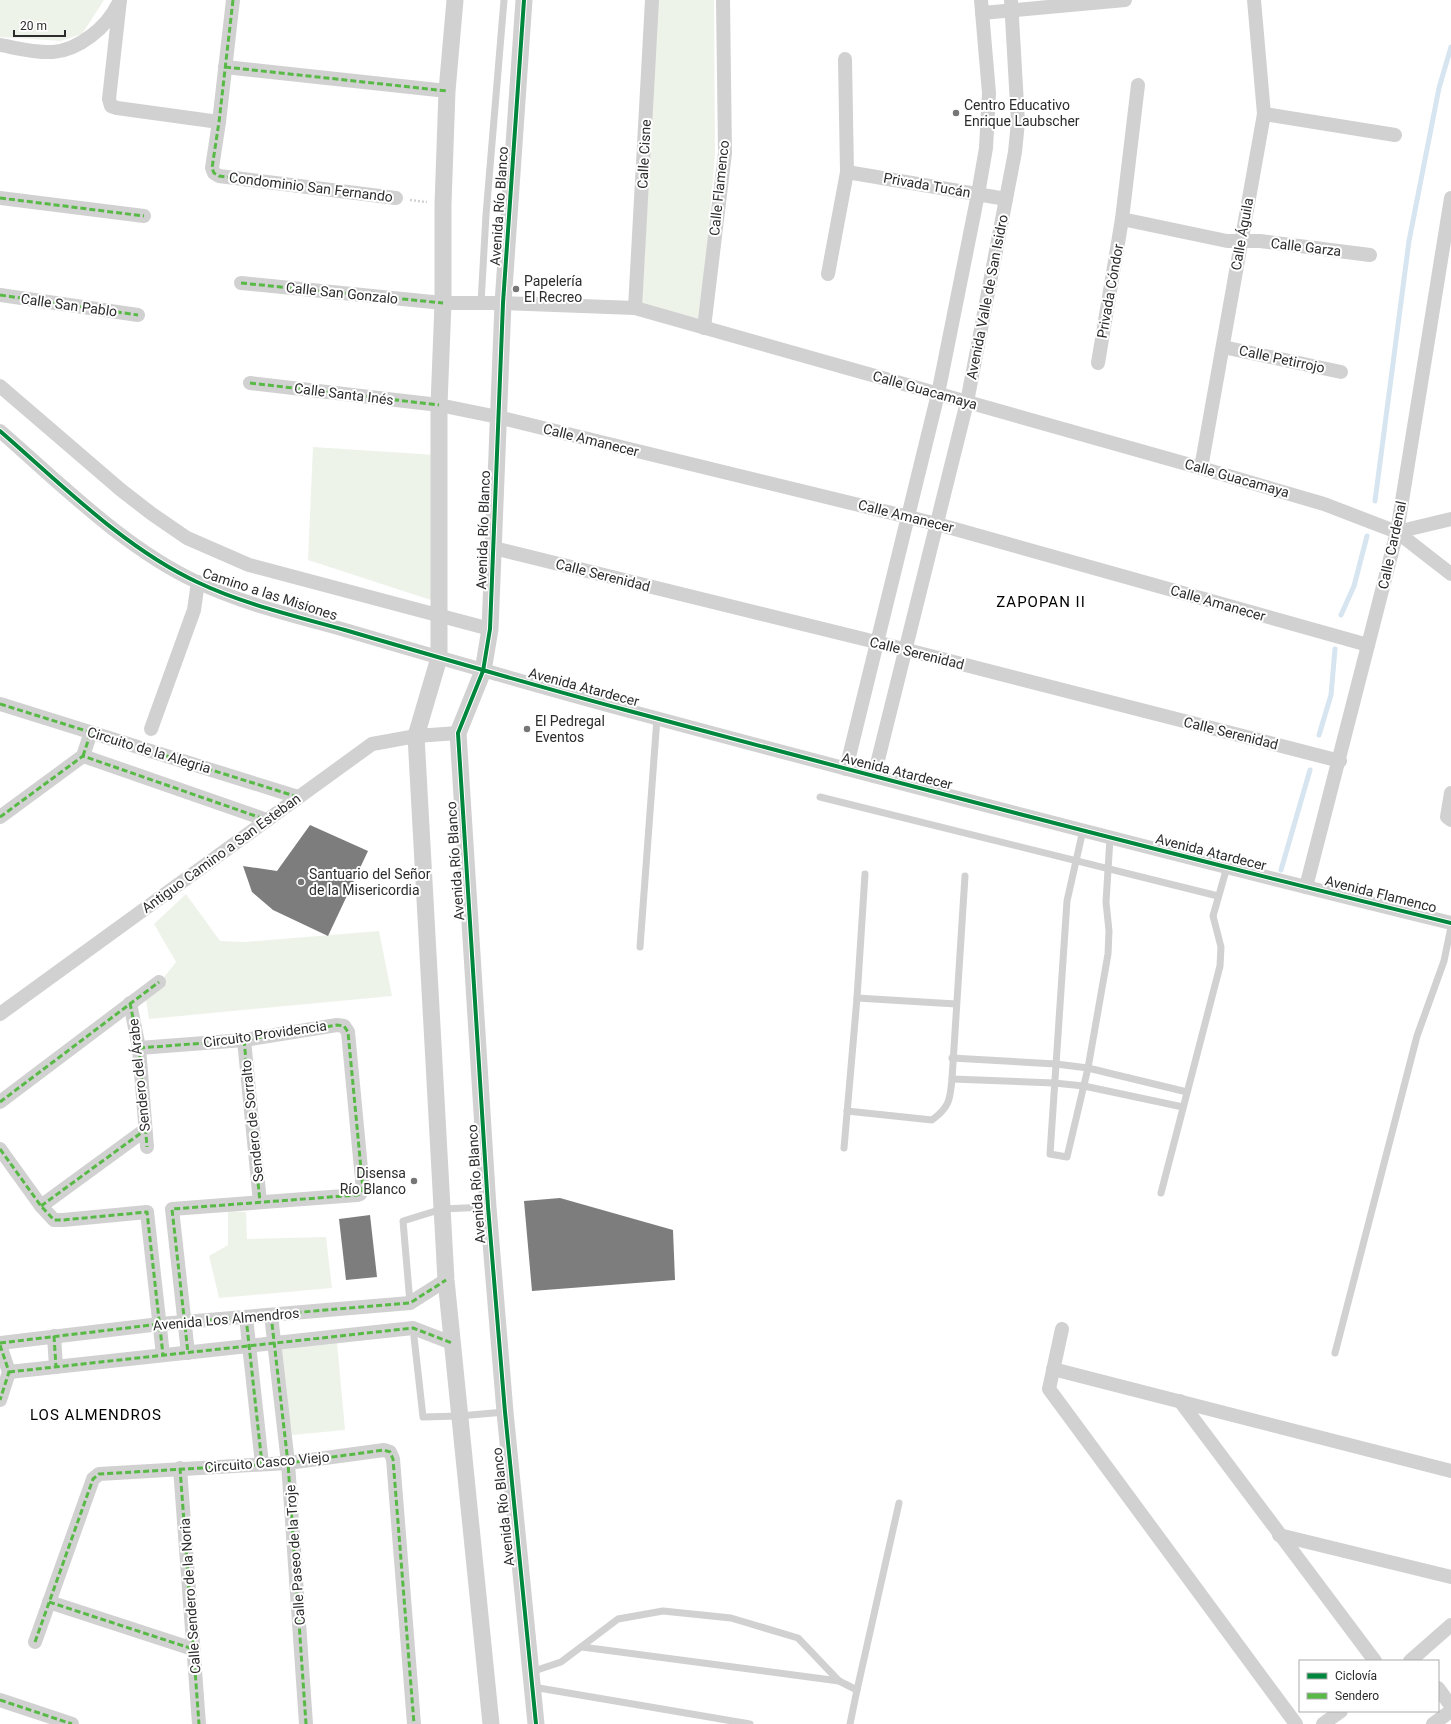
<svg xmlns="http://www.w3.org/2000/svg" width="1451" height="1724" viewBox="0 0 1451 1724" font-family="Roboto,sans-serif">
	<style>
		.green { fill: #eef3ea }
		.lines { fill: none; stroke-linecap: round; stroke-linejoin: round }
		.stream { stroke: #d6e5f0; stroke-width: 5 }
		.building { fill: #7d7d7d }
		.path { stroke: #d1d1d1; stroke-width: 2.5; stroke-dasharray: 2 2; stroke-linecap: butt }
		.service { stroke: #d1d1d1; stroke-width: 7 }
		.minor { stroke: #d1d1d1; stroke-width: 14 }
		.tertiary { stroke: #d1d1d1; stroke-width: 17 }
		.quiet { stroke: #58b947; stroke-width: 3; stroke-dasharray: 6 3; stroke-linecap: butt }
		.cycleway-casing { stroke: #fff; stroke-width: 6 }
		.cycleway { stroke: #00873e; stroke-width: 4 }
		.poi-dot { fill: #767676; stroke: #fff; stroke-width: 1.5 }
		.labels { text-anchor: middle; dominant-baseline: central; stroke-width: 4; stroke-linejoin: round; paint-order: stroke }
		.poi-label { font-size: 14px; fill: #2c2c2c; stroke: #fff; text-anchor: start }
		.street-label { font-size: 14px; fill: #2c2c2c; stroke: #fff }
		.neighbourhood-label { font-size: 15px; letter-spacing: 1px; fill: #000; stroke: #fff }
	</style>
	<rect width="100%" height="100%" fill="#fff"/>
	<!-- green -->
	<g class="green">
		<polygon points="0,0 104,0 82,34 61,41 0,37"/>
		<polygon points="658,0 714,0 715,155 701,319 642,304"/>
		<polygon points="313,447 436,455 434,601 308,560"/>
		<polygon points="186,894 220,941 244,942 379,931 392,996 149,1019 146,1000 176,962 154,924"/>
		<polygon points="228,1211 246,1212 247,1239 326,1237 332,1288 219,1298 209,1256 228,1245"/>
		<polygon points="337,1342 345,1430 292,1435 278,1346"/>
	</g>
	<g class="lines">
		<!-- stream -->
		<g class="stream">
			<polyline points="1375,501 1409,241 1439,88 1451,47"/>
			<polyline points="1341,615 1354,586 1367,536"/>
			<polyline points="1319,735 1331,695 1335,649"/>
			<polyline points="1281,870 1310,770"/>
		</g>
	</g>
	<!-- building -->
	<g class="building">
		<polygon points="310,825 368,851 328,936 273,910 252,892 243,866 277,871"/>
		<polygon points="560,1198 673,1230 675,1280 532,1291 524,1201"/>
		<polygon points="370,1215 377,1277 346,1280 339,1219"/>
	</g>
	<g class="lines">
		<!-- path -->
		<polyline class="path" points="410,200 427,202"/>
		<!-- service -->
		<g class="service">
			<polyline points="481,303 486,215 504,0"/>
			<polyline points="820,797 1218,896"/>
			<polyline points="1083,830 1067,901 1050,1154 1067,1157 1088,1068 1108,954 1109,931 1106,902 1110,838"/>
			<polyline points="640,947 657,718"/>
			<polyline points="857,998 956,1004"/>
			<polyline points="952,1058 1056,1064 1088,1068 1187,1092"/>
			<polyline points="952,1079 1054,1083 1084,1086 1183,1107"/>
			<path d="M847 1111 932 1120C950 1107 950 1099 952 1079L965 876"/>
			<polyline points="844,1148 857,998 865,874"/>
			<polyline points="1161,1193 1220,966 1221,947 1213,916 1227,867"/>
			<polyline points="410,1303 403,1221 442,1209 487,1207"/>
			<polyline points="413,1328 423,1417 459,1416 505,1412"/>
			<polyline points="1335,1353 1417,1036 1444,961 1451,927"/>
			<polyline points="582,1647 839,1681"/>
			<polyline points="531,1672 561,1662 618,1619 663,1611 731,1618 798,1638 839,1681 857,1690 850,1724"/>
			<polyline points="533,1687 750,1724"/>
			<polyline points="857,1690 899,1503"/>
		</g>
		<!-- minor -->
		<g class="minor">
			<polyline points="120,0 109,99 111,106 117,108 219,122"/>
			<polyline points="233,0 219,122 212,168 214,173 219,176 396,198"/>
			<polyline points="982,13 1125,0"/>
			<path d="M0 45C17 48 35 53 53 52 79 50 107 27 118 4"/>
			<polyline points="225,67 447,91"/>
			<polyline points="1264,114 1395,135"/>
			<polyline points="847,172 1006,199"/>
			<polyline points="0,198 144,216"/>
			<polyline points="1122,219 1227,241 1260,241 1370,255"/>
			<polyline points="828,274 847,172 845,59"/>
			<polyline points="241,283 443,303 503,303 635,308 1201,468 1324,504 1397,532 1451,574"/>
			<polyline points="0,295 138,315"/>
			<polyline points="635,308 652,0"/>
			<polyline points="704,328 725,153 723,0"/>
			<polyline points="1223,347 1341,372"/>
			<polyline points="1098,363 1122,219 1138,85"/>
			<polyline points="250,383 439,405 498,417 937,524 1368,645"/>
			<polyline points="0,386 121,490 152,514 187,538 249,565 490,629"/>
			<path d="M0 431C60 483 124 548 197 582 243 604 295 616 345 630 437 657 529 684 622 709 897 783 1174 855 1451 923"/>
			<polyline points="1201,468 1264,114 1254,0"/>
			<polyline points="1397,532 1451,519"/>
			<polyline points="494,548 876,642 1340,761"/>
			<polyline points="0,704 298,797"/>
			<polyline points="151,729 194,610 198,582"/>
			<polyline points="83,756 91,732"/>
			<polyline points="846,769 938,394 978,194 986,148 989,93 981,0"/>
			<polyline points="874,776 967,402 1015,152 1018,122 1011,0"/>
			<polyline points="1451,793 1447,817 1451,820"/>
			<polyline points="0,817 83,756 267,820"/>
			<polyline points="1306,887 1397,532 1451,198"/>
			<polyline points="130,1003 139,1048 147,1147"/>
			<polyline points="0,1014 372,744 416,736 458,733"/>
			<polyline points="244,1040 260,1202"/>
			<polyline points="139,1048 244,1040 337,1025 344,1026 348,1032 363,1190 360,1194 357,1195 172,1209 188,1353"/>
			<polyline points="0,1102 159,982"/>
			<polyline points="0,1149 41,1206 54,1220 63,1220 147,1212 163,1355"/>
			<polyline points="41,1206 145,1130"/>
			<polyline points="271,1315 288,1463 306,1724"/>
			<polyline points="246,1317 262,1464"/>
			<polyline points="1062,1329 1049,1389 1296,1724"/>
			<polyline points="54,1336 56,1367"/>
			<polyline points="0,1343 160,1324 410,1303 446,1280"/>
			<polyline points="0,1345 9,1372 0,1400"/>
			<polyline points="1053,1369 1451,1471"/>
			<polyline points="9,1372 413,1328 452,1343"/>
			<polyline points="1180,1401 1375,1661"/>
			<polyline points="180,1468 199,1724"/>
			<polyline points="1279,1535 1451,1577"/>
			<polyline points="49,1602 193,1649"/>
			<polyline points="35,1642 93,1479 99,1474 288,1463 384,1450 390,1452 393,1459 414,1724"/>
			<polyline points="1410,1661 1451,1625"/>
			<polyline points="1438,1688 1451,1706"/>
			<polyline points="0,1700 72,1724"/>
			<polyline points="1323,1724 1341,1711"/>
			<polyline points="1433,1724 1451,1711"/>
		</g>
		<!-- tertiary -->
		<g class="tertiary">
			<polyline points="455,0 447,91 443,204 443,303 439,405 439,658 416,736 446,1280 491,1724"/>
			<polyline points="524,0 503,303 490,629 483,671 458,733 488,1207 505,1412 536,1724"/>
		</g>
		<!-- quiet -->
		<g class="quiet">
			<polyline points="233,0 219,122 212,168 214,173 219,176 396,198"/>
			<polyline points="225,67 447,91"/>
			<polyline points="0,198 144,216"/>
			<polyline points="241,283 443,303"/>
			<polyline points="0,295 138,315"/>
			<polyline points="250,383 439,405"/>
			<polyline points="0,704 298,797"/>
			<polyline points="83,756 91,732"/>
			<polyline points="0,817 83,756 267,820"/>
			<polyline points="130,1003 139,1048 147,1147"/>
			<polyline points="244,1040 260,1202"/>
			<polyline points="139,1048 244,1040 337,1025 344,1026 348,1032 363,1190 360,1194 357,1195 172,1209 188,1353"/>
			<polyline points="0,1102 159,982"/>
			<polyline points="0,1149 41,1206 54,1220 63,1220 147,1212 163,1355"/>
			<polyline points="41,1206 145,1130"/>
			<polyline points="271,1315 288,1463 306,1724"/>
			<polyline points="246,1317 262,1464"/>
			<polyline points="54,1336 56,1367"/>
			<polyline points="0,1343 160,1324 410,1303 446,1280"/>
			<polyline points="0,1345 9,1372 0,1400"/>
			<polyline points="9,1372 413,1328 452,1343"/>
			<polyline points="180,1468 199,1724"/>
			<polyline points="49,1602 193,1649"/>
			<polyline points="35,1642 93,1479 99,1474 288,1463 384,1450 390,1452 393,1459 414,1724"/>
			<polyline points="0,1700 72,1724"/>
		</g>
		<!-- cycleway casing -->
		<g class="cycleway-casing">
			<g id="cycleway">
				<polyline points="524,0 503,303 490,629 483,671 458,733 488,1207 505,1412 536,1724"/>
				<path d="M0 431C60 483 124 548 197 582 243 604 295 616 345 630 437 657 529 684 622 709 897 783 1174 855 1451 923"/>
			</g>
		</g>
		<!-- cycleway -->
		<use href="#cycleway" class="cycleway"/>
	</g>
	<!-- markers -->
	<g class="poi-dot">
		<circle cx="956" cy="113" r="4"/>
		<circle cx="516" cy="289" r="4"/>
		<circle cx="527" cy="729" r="4"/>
		<circle cx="301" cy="882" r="4"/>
		<circle cx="414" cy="1181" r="4"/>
	</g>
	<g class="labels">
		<!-- poi labels -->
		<g class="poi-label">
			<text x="964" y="105">Centro Educativo<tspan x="964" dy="16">Enrique Laubscher</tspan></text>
			<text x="524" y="281">Papelería<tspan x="524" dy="16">El Recreo</tspan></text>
			<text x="535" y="721">El Pedregal<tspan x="535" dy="16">Eventos</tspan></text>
			<text x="309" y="874">Santuario del Señor<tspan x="309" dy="16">de la Misericordia</tspan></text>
			<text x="406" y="1173" text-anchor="end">Disensa<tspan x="406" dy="16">Río Blanco</tspan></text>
		</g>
		<!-- street labels -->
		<g class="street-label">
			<text transform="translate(644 154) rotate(-87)">Calle Cisne</text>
			<text transform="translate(927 185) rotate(10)">Privada Tucán</text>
			<text transform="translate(311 187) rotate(7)">Condominio San Fernando</text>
			<text transform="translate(719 188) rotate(-84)">Calle Flamenco</text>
			<text transform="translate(499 206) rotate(-86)">Avenida Río Blanco</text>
			<text transform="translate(1242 234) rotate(-80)">Calle Águila</text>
			<text transform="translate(1306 247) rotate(7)">Calle Garza</text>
			<text transform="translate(1110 291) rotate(-80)">Privada Cóndor</text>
			<text transform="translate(342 293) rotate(6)">Calle San Gonzalo</text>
			<text transform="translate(987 297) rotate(-79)">Avenida Valle de San Isidro</text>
			<text transform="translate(69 305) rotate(8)">Calle San Pablo</text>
			<text transform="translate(1282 359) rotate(12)">Calle Petirrojo</text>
			<text transform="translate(925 390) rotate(16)">Calle Guacamaya</text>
			<text transform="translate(344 394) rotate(7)">Calle Santa Inés</text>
			<text transform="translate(591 440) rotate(14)">Calle Amanecer</text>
			<text transform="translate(1237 478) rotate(16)">Calle Guacamaya</text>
			<text transform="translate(906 516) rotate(14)">Calle Amanecer</text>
			<text transform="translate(483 530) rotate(-88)">Avenida Río Blanco</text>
			<text transform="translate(1392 545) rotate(-78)">Calle Cardenal</text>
			<text transform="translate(603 575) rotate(14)">Calle Serenidad</text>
			<text transform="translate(270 594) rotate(18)">Camino a las Misiones</text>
			<text transform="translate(1218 603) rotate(16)">Calle Amanecer</text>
			<text transform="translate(917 653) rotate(14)">Calle Serenidad</text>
			<text transform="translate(584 687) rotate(15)">Avenida Atardecer</text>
			<text transform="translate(1231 733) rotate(14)">Calle Serenidad</text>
			<text transform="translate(149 750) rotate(17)">Circuito de la Alegria</text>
			<text transform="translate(897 771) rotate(14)">Avenida Atardecer</text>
			<text transform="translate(1211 852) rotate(14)">Avenida Atardecer</text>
			<text transform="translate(221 853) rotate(-36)">Antiguo Camino a San Esteban</text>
			<text transform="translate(455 861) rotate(-94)">Avenida Río Blanco</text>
			<text transform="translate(1381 894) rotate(14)">Avenida Flamenco</text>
			<text transform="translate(265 1034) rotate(-8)">Circuito Providencia</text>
			<text transform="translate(139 1075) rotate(-96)">Sendero del Árabe</text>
			<text transform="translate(252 1121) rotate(-96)">Sendero de Sorralto</text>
			<text transform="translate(476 1184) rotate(-94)">Avenida Río Blanco</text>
			<text transform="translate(226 1319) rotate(-5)">Avenida Los Almendros</text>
			<text transform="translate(267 1462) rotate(-5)">Circuito Casco Viejo</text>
			<text transform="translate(503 1507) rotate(-96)">Avenida Río Blanco</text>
			<text transform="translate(295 1555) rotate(-94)">Calle Paseo de la Troje</text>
			<text transform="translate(190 1596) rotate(-94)">Calle Sendero de la Noria</text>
		</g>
		<!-- neighbourhood labels -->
		<g class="neighbourhood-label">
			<text x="1041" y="602">ZAPOPAN II</text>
			<text x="96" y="1415">LOS ALMENDROS</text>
		</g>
	</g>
	<!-- legend -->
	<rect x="1299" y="1660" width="140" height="52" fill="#ffffff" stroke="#ababab"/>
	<rect x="1307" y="1673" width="20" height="6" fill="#00873e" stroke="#ababab"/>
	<text x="1335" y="1680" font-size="12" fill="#2c2c2c">Ciclovía</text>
	<rect x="1307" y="1693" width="20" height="6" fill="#58b947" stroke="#ababab"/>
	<text x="1335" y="1700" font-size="12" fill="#2c2c2c">Sendero</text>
	<!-- scale -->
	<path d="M14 30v6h51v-6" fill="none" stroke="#2c2c2c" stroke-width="2"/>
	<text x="20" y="30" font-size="12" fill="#2c2c2c" stroke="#ffffff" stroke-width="3" paint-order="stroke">20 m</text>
</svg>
